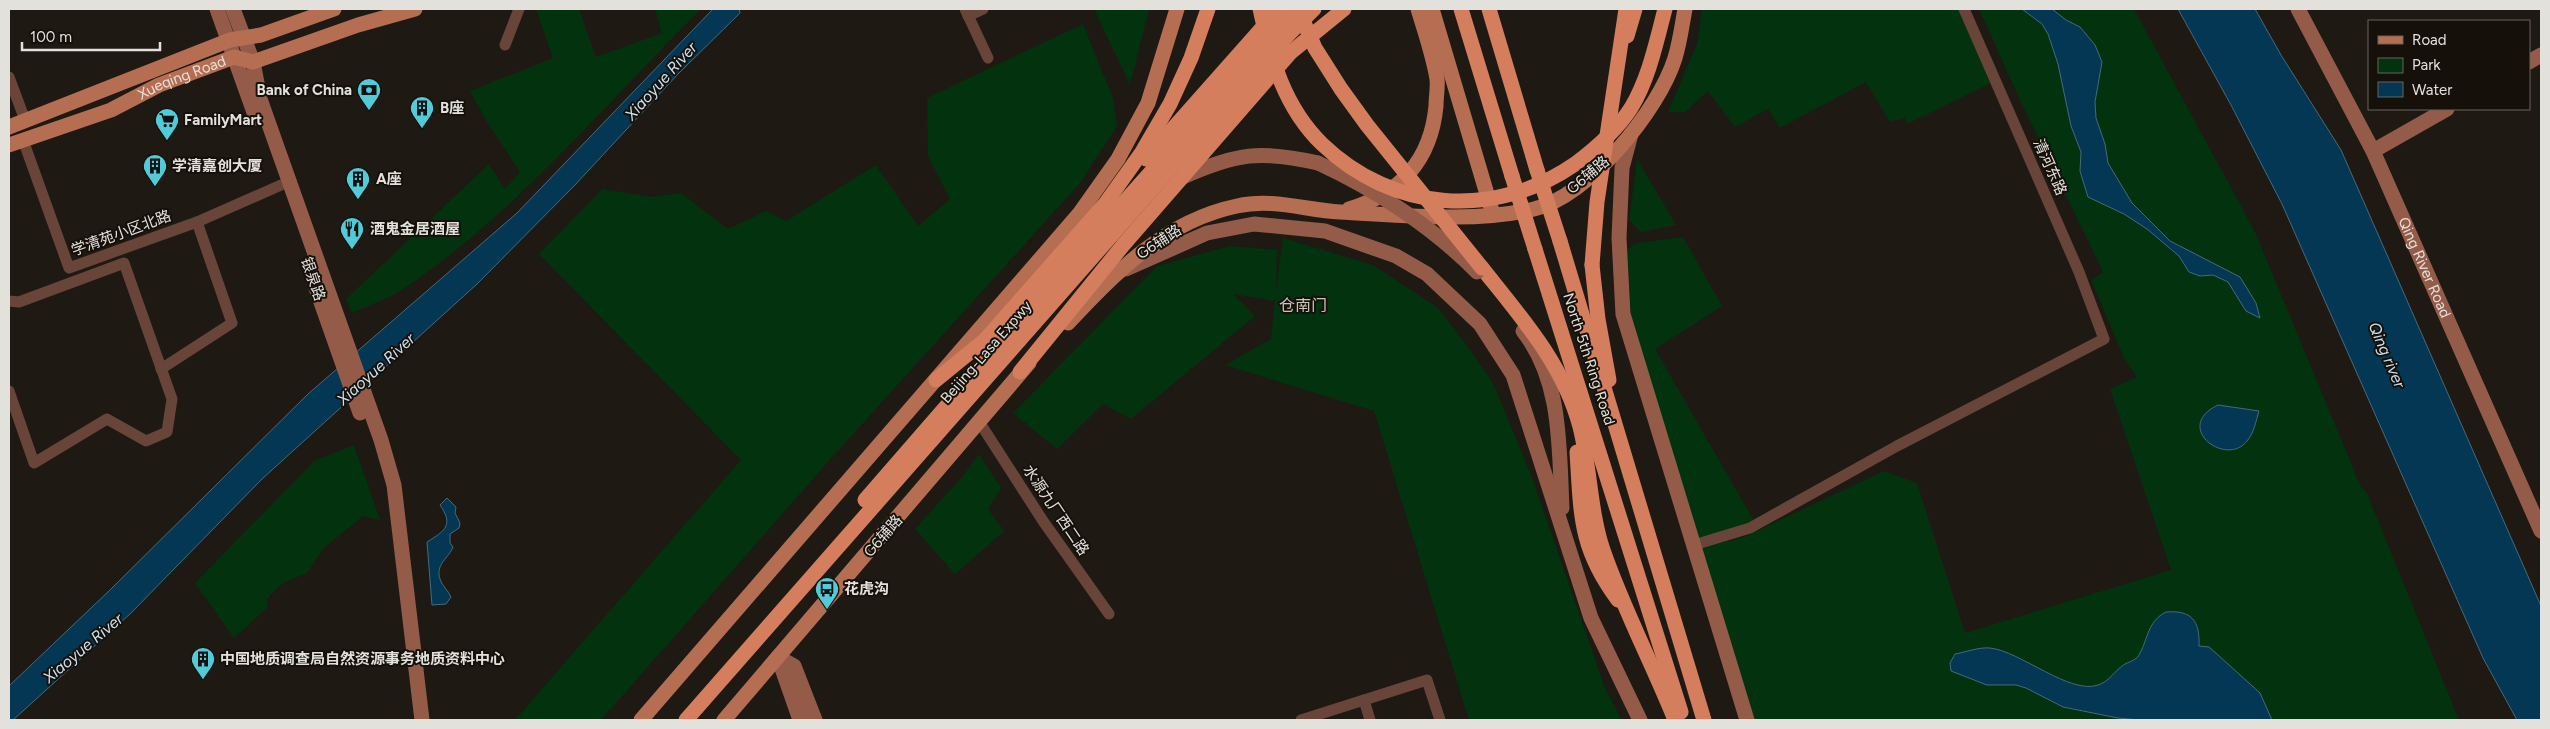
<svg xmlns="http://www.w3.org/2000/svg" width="2550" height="729" viewBox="0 0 2550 729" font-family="Figtree,'Noto Sans SC',sans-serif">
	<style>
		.green { fill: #02320e }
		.water { fill: #033753; stroke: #466a7c }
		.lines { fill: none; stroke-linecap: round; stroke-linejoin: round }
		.street { stroke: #684538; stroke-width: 11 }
		.secondary { stroke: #945c48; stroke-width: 15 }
		.primary { stroke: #b66e53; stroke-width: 15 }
		.highway { stroke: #d57e5e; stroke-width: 15 }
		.secondary-bridge { stroke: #945c48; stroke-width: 15 }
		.highway-bridge { stroke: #d57e5e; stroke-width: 15 }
		.labels { text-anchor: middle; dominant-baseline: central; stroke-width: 4; stroke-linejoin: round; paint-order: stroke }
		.street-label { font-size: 15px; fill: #e3e1dc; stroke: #15110a }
		.poi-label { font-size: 15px; font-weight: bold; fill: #e3e1dc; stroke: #15110a; text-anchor: start }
		.water-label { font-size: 16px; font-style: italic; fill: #cde1f0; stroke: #15110a }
		.neighbourhood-label { font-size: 16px; fill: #c9c5bb; stroke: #15110a }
	</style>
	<rect width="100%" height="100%" fill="#1e1a13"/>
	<!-- green -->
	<g class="green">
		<path d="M536 9H579L596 57 662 33 655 9H701C604 105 515 215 400 291 385 300 367 306 352 313L346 299 489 164 505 189 520 172 487 122 470 91 553 58Z"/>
		<polygon points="1094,9 1149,9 1130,85"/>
		<polygon points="1702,9 1958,9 1993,82 1907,124 1905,118 1890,122 1866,82 1780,128 1768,109 1735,127 1708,91 1685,112 1668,112 1697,44"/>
		<polygon points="1979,9 2134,9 2255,232 2361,487 2366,491 2459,720 1754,720 1701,548 1744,537 1884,471 1917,483 1965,633 2171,570 2110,389 2137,377 2125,360 2091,280 2103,272 2019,98"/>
		<polygon points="1083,24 1113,98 1117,126 1081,182 835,454 601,720 515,720 741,460 539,254 602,189 652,197 681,193 728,229 766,211 786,221 876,165 918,226 950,199 928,156 927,98"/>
		<polygon points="1637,159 1676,225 1641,232 1629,220"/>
		<polygon points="1683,237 1722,306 1655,349 1754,521 1699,540 1631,316 1627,249 1638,243"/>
		<polygon points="1283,238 1373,265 1438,308 1469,348 1494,385 1531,475 1605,688 1622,720 1469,720 1374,411 1225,365 1271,339 1275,301 1233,294 1255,316 1131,419 1103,404 1057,449 1013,413 1157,266 1230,246 1277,250 1276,291"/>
		<polygon points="354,445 380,520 363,516 323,549 307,573 283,583 268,597 267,608 234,638 195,583 314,461"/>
		<polygon points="979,454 1001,488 988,509 1004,531 955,574 915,529 963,476"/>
	</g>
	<!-- water -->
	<g class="water">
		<polygon points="713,9 739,9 740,13 678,74 574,186 477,284 262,479 131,613 13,720 9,720 9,686 111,589 308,394 517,213"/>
		<polygon points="2022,9 2052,9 2066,20 2080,27 2095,45 2102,62 2095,102 2096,118 2105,144 2108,163 2132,203 2170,241 2240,277 2256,303 2260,318 2246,311 2228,282 2213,275 2200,276 2189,272 2179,256 2147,229 2124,214 2088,197 2080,171 2081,152 2071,126 2058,64 2048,34 2042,24"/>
		<polygon points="2178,9 2255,9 2281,55 2341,150 2541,606 2541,720 2517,720 2483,658 2282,204 2231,105"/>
		<path d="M2218 405 2259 411C2256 421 2254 433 2247 441 2226 468 2172 427 2218 405Z"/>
		<path d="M447 498 456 507 455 513 460 523 459 528 450 534V543L453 547C449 558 435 564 440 579 442 586 448 590 451 597L446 604 432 605 427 542C445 531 454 525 440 505Z"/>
		<path d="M2166 612C2192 610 2200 621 2199 646L2209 647 2218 655 2260 693 2272 720H2140L2118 718 2063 707 2026 688 2016 685H1987L1951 671 1950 663 1955 654C1966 652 1979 647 1990 648 2020 651 2070 695 2098 685 2109 682 2115 670 2125 664 2131 661 2137 660 2140 653 2148 638 2148 621 2166 612Z"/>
	</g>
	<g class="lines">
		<!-- street -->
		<g class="street">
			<polyline points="965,9 988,58"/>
			<polyline points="968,16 983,9"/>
			<polyline points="505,45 519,9"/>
			<polyline points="9,77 25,120"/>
			<polyline points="23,140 69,268 197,222 281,185"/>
			<polyline points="9,301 19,302 124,263 172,399 167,432 146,441 107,419 34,463 9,391"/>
			<polyline points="161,369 232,323 197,222"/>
			<polyline points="980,423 1043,521 1109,614"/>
			<polyline points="1694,545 1750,528 1897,446 2104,339 2079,272 1964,9"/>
			<polyline points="1364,700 1370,720"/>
			<polyline points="1301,720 1427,680 1440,720"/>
		</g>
		<!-- secondary -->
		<g class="secondary">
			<polyline points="217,9 256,118"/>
			<polyline points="233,9 253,62 260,99 381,440 394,485 422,720"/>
			<path id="s1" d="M2298 9 2373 151 2541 531"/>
			<polyline points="2529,62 2541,55"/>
			<polyline points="1631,134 1622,168 1619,238 1623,314 1747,720"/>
			<polyline points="2373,151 2447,109"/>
			<path d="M1183 177C1237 153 1260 150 1318 163"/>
			<polyline points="1126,269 1207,233 1254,224 1325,231 1396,256 1427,274 1480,324 1513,375 1591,618 1640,720"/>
			<polyline points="316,288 360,413"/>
			<path d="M1523 331C1562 380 1559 448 1562 508"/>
			<polyline points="778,657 794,666 815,720"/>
			<polyline points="778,657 800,720"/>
		</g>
		<!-- primary -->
		<g class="primary">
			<polyline points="1432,9 1492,211"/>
			<polyline points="9,127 230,40 261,35 334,9"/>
			<path id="s2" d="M9 145 111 110 159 85 234 57 253 62 358 25 415 9"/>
			<path d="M1349 209C1400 194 1431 160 1436 106 1436 97 1438 87 1437 79 1433 55 1425 32 1418 9"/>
			<path d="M1068 323C1116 272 1165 221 1237 206 1273 198 1305 210 1340 212 1400 215 1476 223 1534 209 1588 197 1659 110 1675 58 1680 42 1682 25 1685 9"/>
			<polyline points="641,720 1079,214 1118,159 1148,103 1177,9"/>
			<polyline points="724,720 1029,363"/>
		</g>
		<!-- highway -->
		<g class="highway">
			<polyline points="1461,9 1512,176"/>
			<polyline points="1489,9 1537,170"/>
			<polyline points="1627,36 1635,9"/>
			<polyline points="1146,159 1279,9"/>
			<polyline points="1560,241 1704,720"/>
			<polyline points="1535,249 1681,712"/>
			<polyline points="1592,265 1598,319 1609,380"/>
			<path d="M1482 268C1521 317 1564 365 1580 427 1590 466 1590 512 1603 550 1623 608 1652 663 1675 720"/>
			<polyline points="1020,372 1124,244 1290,53 1344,9"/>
			<polyline points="936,380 985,340 1105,204 1142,152 1170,104 1191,58 1208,9"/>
			<path d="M1577 452C1581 514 1579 548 1618 600"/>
			<polyline points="865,500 1103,226 1296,9"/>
			<polyline points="686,720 1284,39 1314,9"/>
		</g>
		<!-- secondary-bridge -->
		<path class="secondary-bridge" d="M1318 163C1375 189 1434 228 1477 272"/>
		<!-- highway-bridge -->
		<g class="highway-bridge">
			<path d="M1260 9C1271 59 1284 107 1322 144 1393 212 1494 220 1575 164 1595 149 1617 130 1631 108 1649 78 1656 43 1665 9"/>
			<polyline points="1298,9 1315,48 1341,89 1367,125 1482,268"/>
			<polyline points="1537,170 1560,241"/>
			<polyline points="1512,176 1535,249"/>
			<polyline points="1592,265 1597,202 1626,9"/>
		</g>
	</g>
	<!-- icons -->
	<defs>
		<g id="bank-pin" transform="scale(1.25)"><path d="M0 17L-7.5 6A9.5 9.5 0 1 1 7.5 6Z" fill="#52cbd9" stroke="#15110a"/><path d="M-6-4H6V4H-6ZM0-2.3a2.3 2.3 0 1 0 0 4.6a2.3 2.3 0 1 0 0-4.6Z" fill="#111"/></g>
		<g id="building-pin" transform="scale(1.25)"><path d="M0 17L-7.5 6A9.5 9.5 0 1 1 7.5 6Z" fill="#52cbd9" stroke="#15110a"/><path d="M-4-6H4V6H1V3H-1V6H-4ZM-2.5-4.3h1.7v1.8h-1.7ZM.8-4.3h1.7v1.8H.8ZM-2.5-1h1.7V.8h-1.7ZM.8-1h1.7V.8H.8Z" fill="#111"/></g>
		<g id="supermarket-pin" transform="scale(1.25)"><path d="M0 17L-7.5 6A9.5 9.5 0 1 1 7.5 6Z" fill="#52cbd9" stroke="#15110a"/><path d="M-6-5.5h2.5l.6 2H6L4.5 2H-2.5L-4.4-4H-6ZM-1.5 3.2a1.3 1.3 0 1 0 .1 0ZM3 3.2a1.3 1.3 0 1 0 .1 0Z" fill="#111"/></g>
		<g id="restaurant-pin" transform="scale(1.25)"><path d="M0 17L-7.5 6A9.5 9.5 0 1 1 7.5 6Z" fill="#52cbd9" stroke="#15110a"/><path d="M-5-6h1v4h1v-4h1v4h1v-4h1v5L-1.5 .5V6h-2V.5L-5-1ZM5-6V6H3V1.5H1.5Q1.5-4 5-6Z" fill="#111"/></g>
		<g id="bus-pin" transform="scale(1.25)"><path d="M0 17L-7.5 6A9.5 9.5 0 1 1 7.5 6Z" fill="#52cbd9" stroke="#15110a"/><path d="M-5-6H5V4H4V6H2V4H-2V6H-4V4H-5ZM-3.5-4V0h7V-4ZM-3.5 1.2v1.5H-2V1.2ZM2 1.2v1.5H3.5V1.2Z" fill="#111"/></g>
	</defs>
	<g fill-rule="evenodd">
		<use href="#bank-pin" x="369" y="90"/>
		<use href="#building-pin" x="422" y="108"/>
		<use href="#supermarket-pin" x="167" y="120"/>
		<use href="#building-pin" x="155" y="166"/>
		<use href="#building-pin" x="358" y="179"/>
		<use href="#restaurant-pin" x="352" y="229"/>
		<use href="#bus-pin" x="827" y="589"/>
		<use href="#building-pin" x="203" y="659"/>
	</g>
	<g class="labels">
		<!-- street labels -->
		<g class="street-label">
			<text stroke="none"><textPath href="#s2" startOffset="186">Xueqing Road</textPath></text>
			<text transform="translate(2050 167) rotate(66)">清河东路</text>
			<text transform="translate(1588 175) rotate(-40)">G6辅路</text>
			<text transform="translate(121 233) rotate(-20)">学清苑小区北路</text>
			<text transform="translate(1159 242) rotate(-33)">G6辅路</text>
			<text stroke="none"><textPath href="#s1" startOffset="288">Qing River Road</textPath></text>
			<text transform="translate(313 279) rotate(71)">银泉路</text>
			<text transform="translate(986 352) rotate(-49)">Beijing-Lasa Expwy</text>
			<text transform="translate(1589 359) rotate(72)">North 5th Ring Road</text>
			<text transform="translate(1056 510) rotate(56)">水源九厂西二路</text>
			<text transform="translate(883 536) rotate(-49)">G6辅路</text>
		</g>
		<!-- poi labels -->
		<g class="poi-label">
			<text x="352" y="90" text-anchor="end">Bank of China</text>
			<text x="440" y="108">B座</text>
			<text x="184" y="120">FamilyMart</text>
			<text x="172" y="166">学清嘉创大厦</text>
			<text x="376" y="179">A座</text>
			<text x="370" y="229">酒鬼金居酒屋</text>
			<text x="844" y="589">花虎沟</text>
			<text x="220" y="659">中国地质调查局自然资源事务地质资料中心</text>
		</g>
		<!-- water labels -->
		<g class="water-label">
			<text transform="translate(661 81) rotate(-48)">Xiaoyue River</text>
			<text transform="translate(2387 355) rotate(67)">Qing river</text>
			<text transform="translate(376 369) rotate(-42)">Xiaoyue River</text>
			<text transform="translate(83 648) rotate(-40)">Xiaoyue River</text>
		</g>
		<!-- neighbourhood labels -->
		<g class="neighbourhood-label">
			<text x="1303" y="305">仓南门</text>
		</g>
	</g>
	<!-- border -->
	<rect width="2550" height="729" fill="none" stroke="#e3e1dc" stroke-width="20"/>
	<!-- legend -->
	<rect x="2368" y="20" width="162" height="90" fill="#15110a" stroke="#67645e"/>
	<rect x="2378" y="36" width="25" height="8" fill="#b66e53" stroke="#67645e"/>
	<text x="2412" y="45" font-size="15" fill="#e3e1dc">Road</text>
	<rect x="2378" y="58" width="25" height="15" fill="#02320e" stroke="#67645e"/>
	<text x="2412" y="70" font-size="15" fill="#e3e1dc">Park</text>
	<rect x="2378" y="82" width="25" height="15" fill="#033753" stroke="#67645e"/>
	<text x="2412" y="95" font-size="15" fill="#e3e1dc">Water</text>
	<!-- scale -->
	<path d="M22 42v8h138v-8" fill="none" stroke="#e3e1dc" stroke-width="2.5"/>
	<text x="30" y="42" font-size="15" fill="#e3e1dc" stroke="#15110a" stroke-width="4" paint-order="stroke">100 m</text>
</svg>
